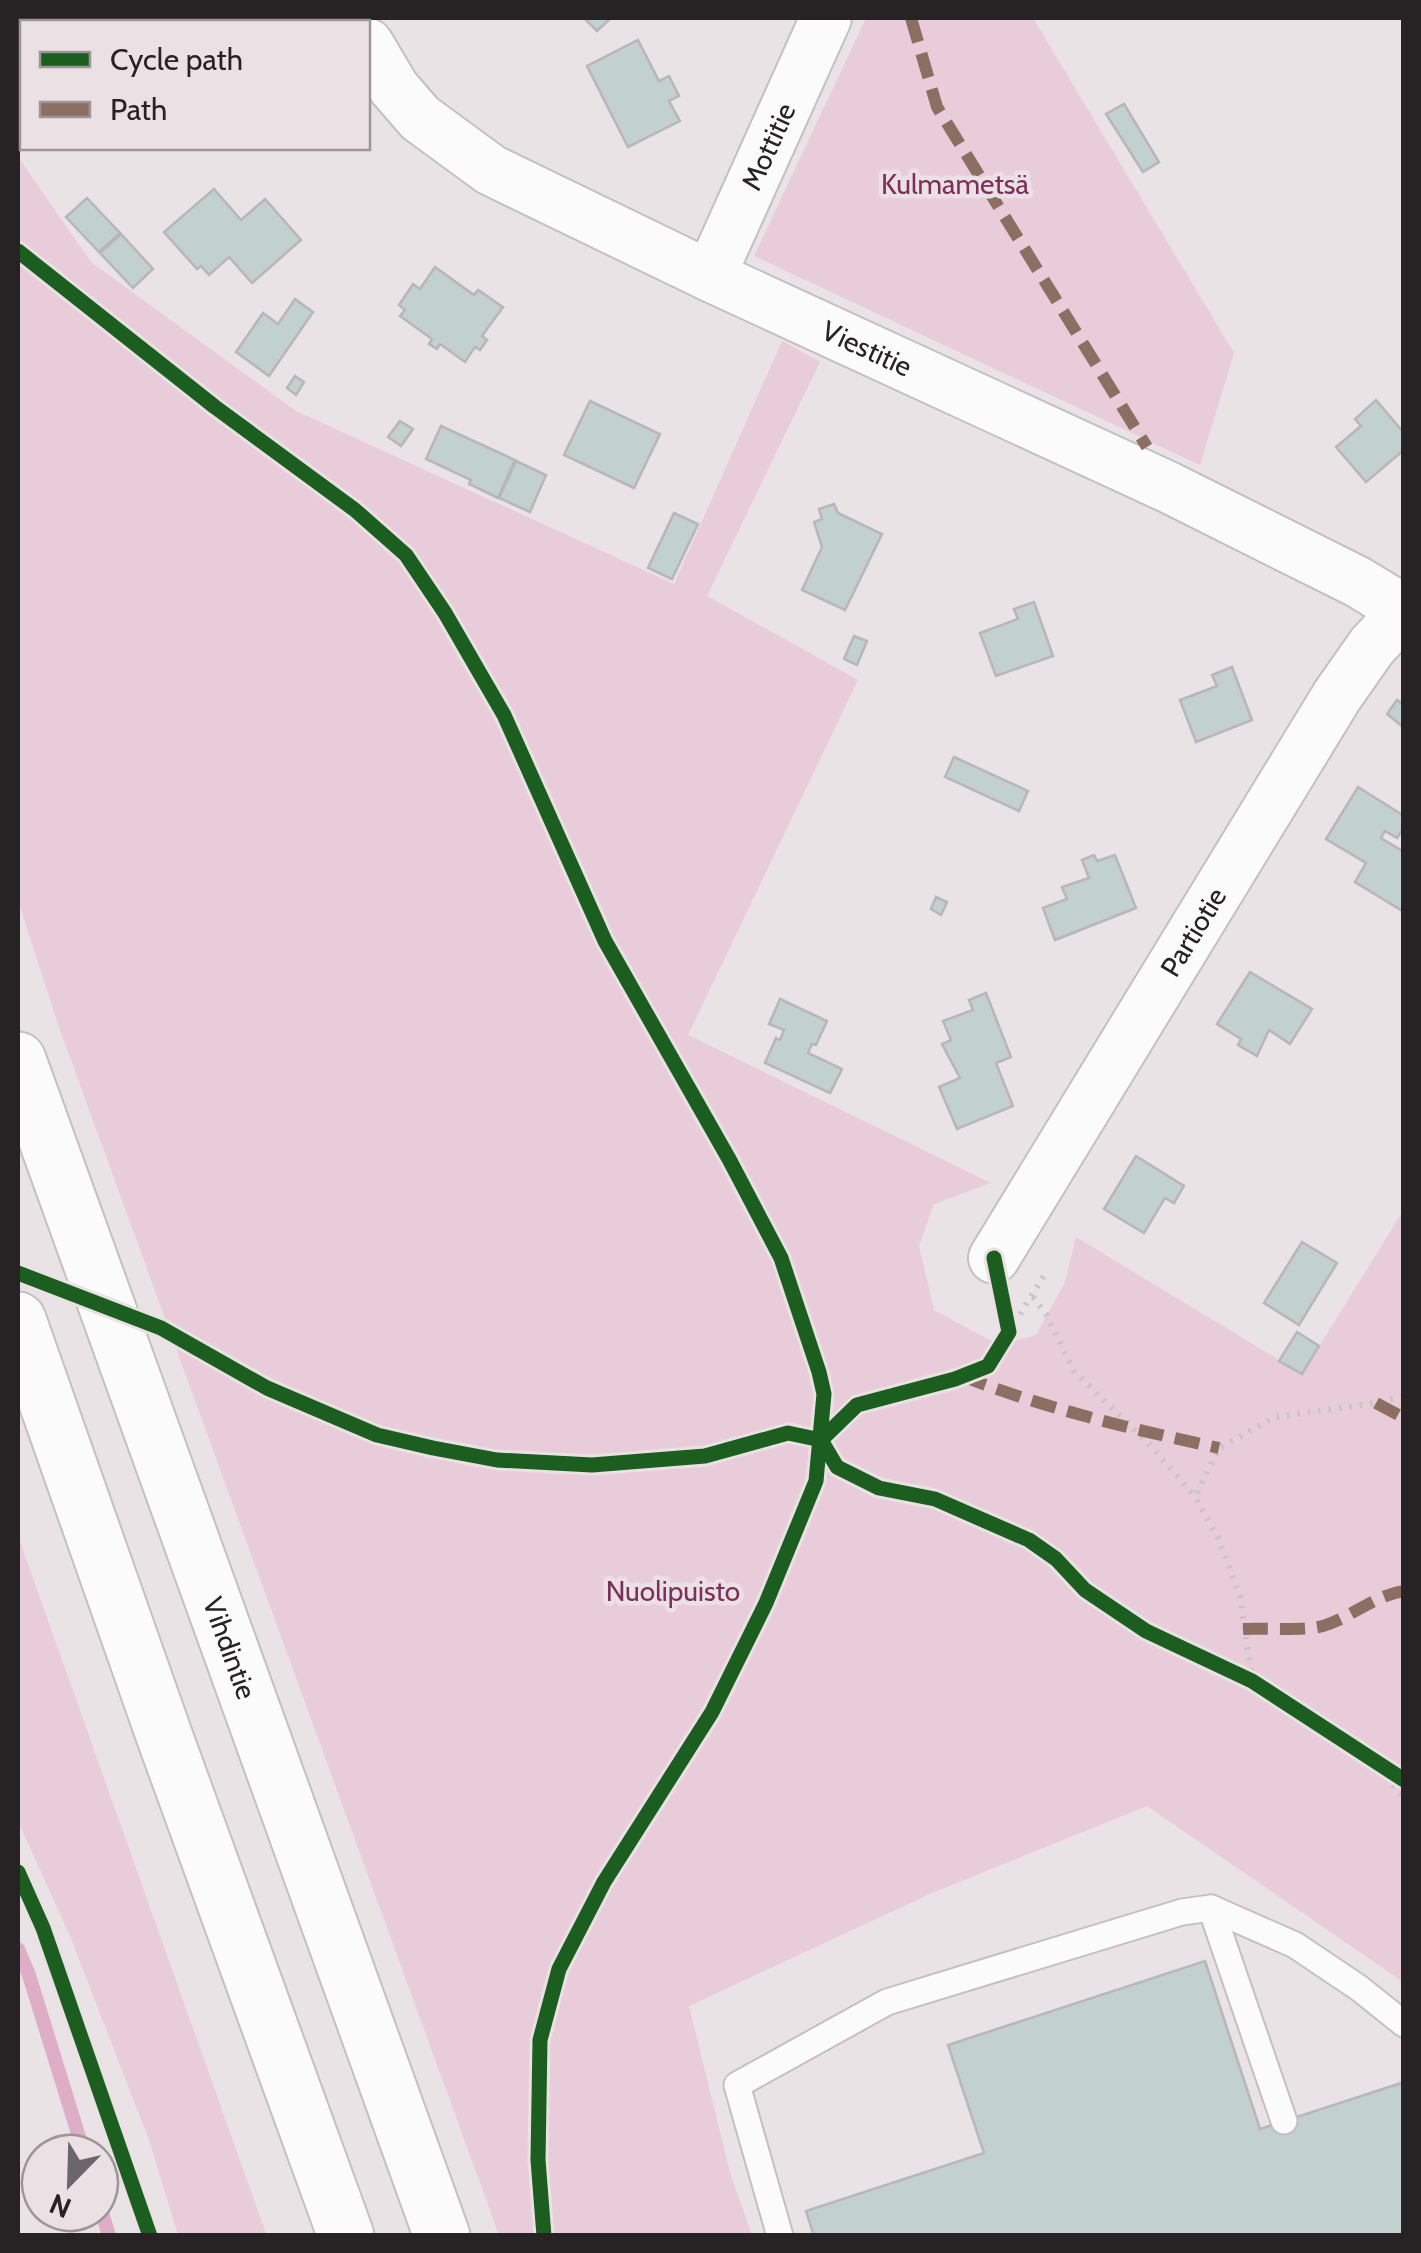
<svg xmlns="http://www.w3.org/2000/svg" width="1421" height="2253" viewBox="0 0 1421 2253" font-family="Cabin,sans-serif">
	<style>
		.green { fill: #e8ccd9 }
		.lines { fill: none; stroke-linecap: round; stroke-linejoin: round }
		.stream { stroke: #deaec6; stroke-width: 14 }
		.building { fill: #c2d0cf; stroke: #b8b6b8; stroke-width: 2.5 }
		.lane-casing { stroke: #c4c0c2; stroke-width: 29 }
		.street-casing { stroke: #c4c0c2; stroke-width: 54 }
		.primary-casing { stroke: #c4c0c2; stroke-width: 59 }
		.path { stroke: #c6c4c5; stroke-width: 6; stroke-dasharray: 2.5 8; stroke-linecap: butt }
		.lane { stroke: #fcfbfb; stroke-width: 25 }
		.street { stroke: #fcfbfb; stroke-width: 50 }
		.primary { stroke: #fcfbfb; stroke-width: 55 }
		.quiet { stroke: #8d6e63; stroke-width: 12; stroke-dasharray: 25 12; stroke-linecap: butt }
		.cycleway-casing { stroke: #ebe1e5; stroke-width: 21 }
		.cycleway { stroke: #1b5e20; stroke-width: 15 }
		.labels { text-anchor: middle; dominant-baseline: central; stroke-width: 9; stroke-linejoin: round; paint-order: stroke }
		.street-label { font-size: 28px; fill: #272325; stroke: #ebe1e5 }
		.park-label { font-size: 28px; fill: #7c2f5b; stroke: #ebe1e5 }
	</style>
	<rect width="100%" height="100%" fill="#e9e3e6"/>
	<!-- green -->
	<g class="green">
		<polygon points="866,18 1033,18 1234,353 1200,465 754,256"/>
		<polygon points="18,157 91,262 296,411 674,584 782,341 820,362 707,596 858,680 688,1035 991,1183 934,1204 919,1246 934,1310 999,1345 1036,1335 1065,1282 1076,1237 1302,1374 1403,1211 1403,1982 1147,1806 932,1893 689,2006 731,2176 752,2235 499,2235 60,1030 18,901"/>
		<polygon points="18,1536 259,2214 267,2235 178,2235 149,2140 70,1936 18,1821"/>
	</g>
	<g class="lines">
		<!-- stream -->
		<g class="stream">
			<polyline points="18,1949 29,1975 84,2153"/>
			<polyline points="100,2206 109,2236"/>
		</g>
	</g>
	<!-- building -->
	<g class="building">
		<polygon points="169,18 232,18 234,22 171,22"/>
		<polygon points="584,18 611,18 597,31"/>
		<polygon points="638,40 659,81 669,76 679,96 669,101 680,121 628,147 587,66"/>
		<polygon points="1124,104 1159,162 1143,172 1106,114"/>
		<polygon points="214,189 241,220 265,199 301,240 252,283 229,257 209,275 201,266 197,269 164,232"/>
		<polygon points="87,198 120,233 99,252 66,217"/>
		<polygon points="121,234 153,269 133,288 100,253"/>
		<polygon points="435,267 474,295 478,290 503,307 482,336 487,340 480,350 475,347 465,362 440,344 437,349 429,344 432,339 400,316 405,310 399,305 413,284 420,289"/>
		<polygon points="295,299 313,312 269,376 236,352 263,313 278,324"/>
		<polygon points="295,376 304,382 296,395 287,388"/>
		<polygon points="1376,400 1404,433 1404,450 1366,482 1336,447 1361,426 1355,419"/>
		<polygon points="590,401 660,434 634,488 564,455"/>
		<polygon points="400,421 413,429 401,446 388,437"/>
		<polygon points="441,426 515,460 498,498 469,484 471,480 426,459"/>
		<polygon points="516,461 546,475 530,512 499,498"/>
		<polygon points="834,504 838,513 882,534 845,610 802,590 822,547 814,522 822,519 819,509"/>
		<polygon points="674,513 698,524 672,579 648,568"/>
		<polygon points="1034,602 1053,656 996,676 980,633 1018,619 1014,609"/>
		<polygon points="854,636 867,641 857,665 844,659"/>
		<polygon points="1232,667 1252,720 1196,742 1180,700 1217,686 1212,675"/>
		<polygon points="1397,700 1404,705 1403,727 1387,714"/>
		<polygon points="954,757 1028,791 1019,811 945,777"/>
		<polygon points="1358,787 1404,816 1404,827 1397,838 1385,831 1381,838 1404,852 1404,912 1355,882 1366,863 1326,839"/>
		<polygon points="1094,855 1097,861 1115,855 1136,908 1055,940 1043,908 1067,899 1062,887 1089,878 1082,860"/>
		<polygon points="936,897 947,902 941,915 931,909"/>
		<polygon points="1250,972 1312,1009 1290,1044 1269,1030 1257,1056 1238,1045 1241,1039 1217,1024"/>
		<polygon points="986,993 1011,1057 996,1063 1013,1106 957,1129 939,1087 960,1078 942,1044 951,1040 943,1021 973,1010 969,1000"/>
		<polygon points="780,999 827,1021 816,1045 812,1044 808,1053 842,1069 830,1093 765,1063 776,1038 780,1040 784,1030 769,1024"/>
		<polygon points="1136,1156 1184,1186 1174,1203 1165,1198 1144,1233 1104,1209"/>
		<polygon points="1302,1242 1337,1263 1299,1325 1264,1303"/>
		<polygon points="1297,1332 1319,1346 1302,1374 1279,1361"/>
		<polygon points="1205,1961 1260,2129 1404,2082 1404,2236 814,2236 806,2211 984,2153 948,2045"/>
	</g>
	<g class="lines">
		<!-- lane casing -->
		<g class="lane-casing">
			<g id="lane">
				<polyline points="1211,1908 1284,2121"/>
				<polyline points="780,2236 737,2085 887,2002 1182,1912 1211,1908 1295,1945 1359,1988 1404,2024"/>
			</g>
		</g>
		<!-- street casing -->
		<g class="street-casing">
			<g id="street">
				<path id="s1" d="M368 44 394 88 420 118 491 170 710 276 1168 487 1358 582 1404 610"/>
				<path id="s2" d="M710 276 826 18"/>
				<path id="s3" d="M994 1258 1337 696 1372 646 1404 612"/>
			</g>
		</g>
		<!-- primary casing -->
		<g class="primary-casing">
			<g id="primary">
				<path id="s4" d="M18 1060 442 2236"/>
				<polyline points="18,1320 164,1735 346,2236"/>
			</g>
		</g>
		<!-- path -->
		<g class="path">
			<polyline points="1033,1297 1046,1314 1074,1371 1151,1446 1194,1496"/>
			<polyline points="1009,1332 1045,1274"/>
			<polyline points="1252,1681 1240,1596 1218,1538 1195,1497 1219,1448 1275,1417 1376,1403 1404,1396"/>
			<polyline points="1372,1761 1404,1797"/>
		</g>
		<!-- lane -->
		<use href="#lane" class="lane"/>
		<!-- street -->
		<use href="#street" class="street"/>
		<!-- primary -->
		<use href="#primary" class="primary"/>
		<!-- quiet -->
		<g class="quiet">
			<polyline points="911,18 937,107 1147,447"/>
			<path d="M962 1376C1046 1409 1132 1429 1219 1448"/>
			<polyline points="1376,1403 1404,1418"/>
			<path d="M1243 1629C1264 1628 1306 1631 1323 1626 1352 1617 1373 1596 1404 1591"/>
		</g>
		<!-- cycleway casing -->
		<g class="cycleway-casing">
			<g id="cycleway">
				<polyline points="18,251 215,407 355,510 406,555 445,613 504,715 605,941 729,1159 781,1258 819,1372 824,1394 816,1481 766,1603 712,1712 604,1882 559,1969 540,2040 538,2160 544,2236"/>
				<polyline points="18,1273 161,1328 267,1388 377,1435 433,1448 497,1460 592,1465 705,1456 788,1433 821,1440 837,1467 879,1488 935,1499 1029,1540 1056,1559 1085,1590 1146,1631 1252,1681 1404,1780"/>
				<polyline points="821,1440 857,1405 955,1379 988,1366 1009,1332 994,1258"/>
				<polyline points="18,1872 43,1928 150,2236"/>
			</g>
		</g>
		<!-- cycleway -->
		<use href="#cycleway" class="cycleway"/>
	</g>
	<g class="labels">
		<!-- street labels -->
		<g class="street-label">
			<text stroke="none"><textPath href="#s2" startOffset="142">Mottitie</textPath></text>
			<text stroke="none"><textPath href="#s1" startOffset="595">Viestitie</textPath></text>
			<text stroke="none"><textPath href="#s3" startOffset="382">Partiotie</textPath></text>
			<text stroke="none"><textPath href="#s4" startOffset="625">Vihdintie</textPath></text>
		</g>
		<!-- park labels -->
		<g class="park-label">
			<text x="955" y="184">Kulmametsä</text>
			<text x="673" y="1591">Nuolipuisto</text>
		</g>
	</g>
	<!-- border -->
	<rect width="1421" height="2253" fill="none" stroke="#272325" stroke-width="40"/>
	<!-- legend -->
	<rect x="20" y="20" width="350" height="130" fill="#ebe1e5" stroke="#9d9598" stroke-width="2.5"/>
	<rect x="40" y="52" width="50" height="15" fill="#1b5e20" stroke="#9d9598" stroke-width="2.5"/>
	<text x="110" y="70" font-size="30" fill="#272325">Cycle path</text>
	<rect x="40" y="102" width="50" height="15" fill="#8d6e63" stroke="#9d9598" stroke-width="2.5"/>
	<text x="110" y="120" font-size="30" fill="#272325">Path</text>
	<!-- north arrow -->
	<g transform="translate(70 2183) rotate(203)"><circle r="48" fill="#ebe1e5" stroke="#9d9598" stroke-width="2.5"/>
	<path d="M0-8L18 38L0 25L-18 38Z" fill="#6b6669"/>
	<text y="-15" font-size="28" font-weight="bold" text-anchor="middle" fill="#272325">N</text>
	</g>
</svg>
